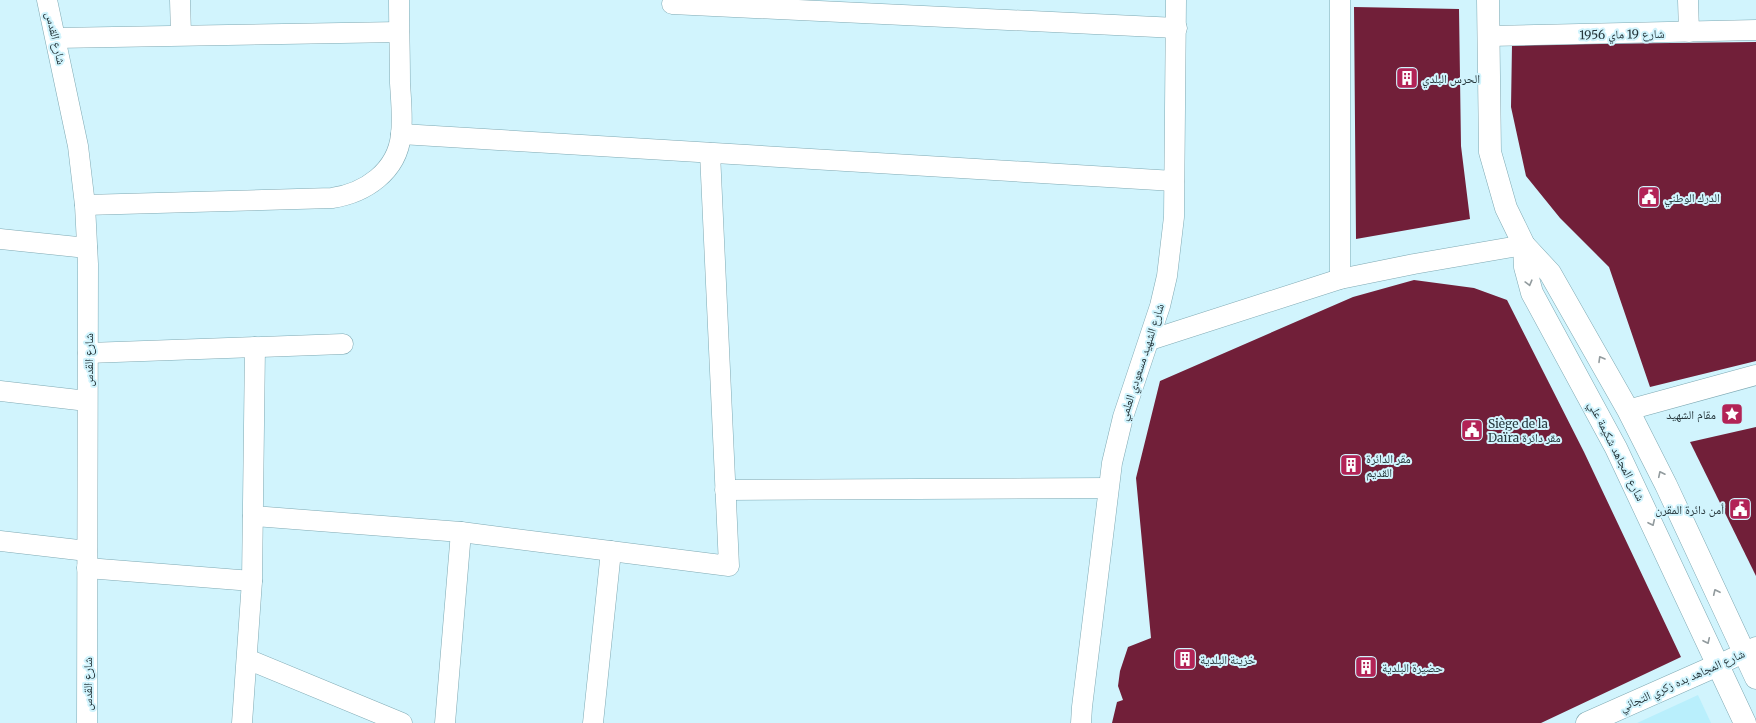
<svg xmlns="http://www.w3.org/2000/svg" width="1756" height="723" viewBox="0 0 1756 723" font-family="Merriweather,'Noto Naskh Arabic',serif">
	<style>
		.built { fill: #b9effc }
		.building { fill: #711f39 }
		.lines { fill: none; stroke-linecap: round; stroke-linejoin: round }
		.street-casing { stroke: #7fa9b3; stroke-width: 21 }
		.secondary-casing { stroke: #7fa9b3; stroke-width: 23 }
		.street { stroke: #fff; stroke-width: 20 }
		.secondary { stroke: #fff; stroke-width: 22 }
		.oneway { stroke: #929b9e }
		.labels { text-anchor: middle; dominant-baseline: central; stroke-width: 4; stroke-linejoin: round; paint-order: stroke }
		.street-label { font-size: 12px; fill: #26373c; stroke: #d1f4fd }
		.poi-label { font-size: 12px; fill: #26373c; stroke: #d1f4fd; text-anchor: start }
	</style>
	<rect width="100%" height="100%" fill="#d1f4fd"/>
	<!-- built -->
	<polygon class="built" points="1698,695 1711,723 1637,723"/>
	<!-- building -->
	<g class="building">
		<polygon points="1354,7 1459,9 1461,146 1470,219 1356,239"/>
		<polygon points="1756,42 1756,361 1650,387 1609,267 1560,218 1526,176 1511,107 1512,45"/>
		<polygon points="1414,280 1474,288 1507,300 1584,452 1681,657 1541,723 1112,723 1117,702 1123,700 1118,686 1120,671 1128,647 1151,638 1136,478 1160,381 1353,297"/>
		<polygon points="1756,427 1756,576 1690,442"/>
	</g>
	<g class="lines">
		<!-- street casing -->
		<g class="street-casing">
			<g id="street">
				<polyline points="47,0 78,146 85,205 88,264 87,723"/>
				<polyline points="180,0 181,35"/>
				<polyline points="1688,0 1689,32"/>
				<polyline points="672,4 1177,28"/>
				<polyline points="1489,36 1756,30"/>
				<polyline points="56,38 399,32"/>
				<polyline points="401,134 1174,181"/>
				<path d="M85 205 332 198C365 193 397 172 401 135 403 118 401 100 400 83 400 55 399 28 399 0"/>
				<polyline points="0,239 87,248"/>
				<polyline points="1340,279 1340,0"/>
				<polyline points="1150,340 1340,279 1414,264 1524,245"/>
				<polyline points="88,353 343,344"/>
				<polyline points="0,391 87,401"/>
				<polyline points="1628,410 1756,375"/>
				<polyline points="725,490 1108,488"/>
				<polyline points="253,516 461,532 729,566 710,153"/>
				<polyline points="0,541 87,551"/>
				<polyline points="87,568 252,581"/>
				<polyline points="247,659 402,723"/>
				<polyline points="1718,665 1756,647"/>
				<polyline points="242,723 252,581 255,347"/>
				<polyline points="445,723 461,532"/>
				<polyline points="593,723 611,551"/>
				<polyline points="1081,723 1082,707 1112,463 1123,417 1160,306 1167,276 1174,217 1176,0"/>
			</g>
		</g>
		<!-- secondary casing -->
		<g class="secondary-casing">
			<g id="secondary">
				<polyline points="1488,0 1490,152 1506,208 1524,245 1550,273 1628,410 1666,485 1756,678"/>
				<polyline points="1524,245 1525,267 1532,293 1616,448 1745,723"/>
				<polyline points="1587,723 1718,665"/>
			</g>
		</g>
		<!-- street -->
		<use href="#street" class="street"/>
		<!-- secondary -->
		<use href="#secondary" class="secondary"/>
	</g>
	<!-- one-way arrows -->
	<defs><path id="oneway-chevron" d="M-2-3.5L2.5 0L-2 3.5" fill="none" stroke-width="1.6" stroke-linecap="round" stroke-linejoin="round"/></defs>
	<g class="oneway">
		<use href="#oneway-chevron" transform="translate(1529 283) rotate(75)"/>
		<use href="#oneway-chevron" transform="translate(1601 359) rotate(-120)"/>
		<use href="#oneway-chevron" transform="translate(1661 474) rotate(-116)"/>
		<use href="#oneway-chevron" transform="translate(1652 523) rotate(65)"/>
		<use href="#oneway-chevron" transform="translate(1716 592) rotate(-115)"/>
		<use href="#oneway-chevron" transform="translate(1707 641) rotate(65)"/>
	</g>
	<!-- icons -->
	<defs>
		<g id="building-square" transform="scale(1.15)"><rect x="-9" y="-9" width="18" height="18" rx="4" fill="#b22356" stroke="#d1f4fd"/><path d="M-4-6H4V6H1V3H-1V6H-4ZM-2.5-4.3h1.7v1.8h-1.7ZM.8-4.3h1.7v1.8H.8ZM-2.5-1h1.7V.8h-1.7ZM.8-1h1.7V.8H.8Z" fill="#fff"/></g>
		<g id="civic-square" transform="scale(1.15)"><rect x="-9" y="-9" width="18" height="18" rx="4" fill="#b22356" stroke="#d1f4fd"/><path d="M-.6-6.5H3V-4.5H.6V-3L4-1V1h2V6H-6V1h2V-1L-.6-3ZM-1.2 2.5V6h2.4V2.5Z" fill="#fff"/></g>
		<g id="sight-square" transform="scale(1.15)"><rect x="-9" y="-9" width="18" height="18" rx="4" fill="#b22356" stroke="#d1f4fd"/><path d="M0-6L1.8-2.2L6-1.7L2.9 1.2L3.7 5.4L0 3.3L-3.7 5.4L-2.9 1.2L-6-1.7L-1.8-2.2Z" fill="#fff"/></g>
	</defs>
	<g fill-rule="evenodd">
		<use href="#building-square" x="1407" y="78"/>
		<use href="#civic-square" x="1649" y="197"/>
		<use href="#sight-square" x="1732" y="414"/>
		<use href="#civic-square" x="1472" y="430"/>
		<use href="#building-square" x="1351" y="465"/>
		<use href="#civic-square" x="1740" y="509"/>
		<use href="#building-square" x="1185" y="659"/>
		<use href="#building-square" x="1366" y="667"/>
	</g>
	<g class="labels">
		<!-- street labels -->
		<g class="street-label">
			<text transform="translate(1622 34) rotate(-1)">شارع 19 ماي 1956</text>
			<text transform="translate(56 38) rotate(77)">شارع القدس</text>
			<text transform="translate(88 360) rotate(-90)">شارع القدس</text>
			<text transform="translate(1141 362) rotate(-72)">شارع الشهيد مسعودي العلمي</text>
			<text transform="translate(1617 451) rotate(63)">شارع المجاهد شكيمة علي</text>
			<text transform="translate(1682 680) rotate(-24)">شارع المجاهد بده زكري التجاني</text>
			<text transform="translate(87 684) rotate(-90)">شارع القدس</text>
		</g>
		<!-- poi labels -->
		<g class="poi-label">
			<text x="1422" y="78">الحرس البلدي</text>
			<text x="1664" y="197">الدرك الوطني</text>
			<text x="1716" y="414" text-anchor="end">مقام الشهيد</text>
			<text x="1488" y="423">Siège de la<tspan x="1488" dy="14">Daïra مقر دائرة</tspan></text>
			<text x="1366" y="458">مقر الدائرة<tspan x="1366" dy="14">القديم</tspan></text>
			<text x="1724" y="509" text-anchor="end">أمن دائرة المقرن</text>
			<text x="1200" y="659">خزينة البلدية</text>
			<text x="1382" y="667">حضيرة البلدية</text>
		</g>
	</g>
</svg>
